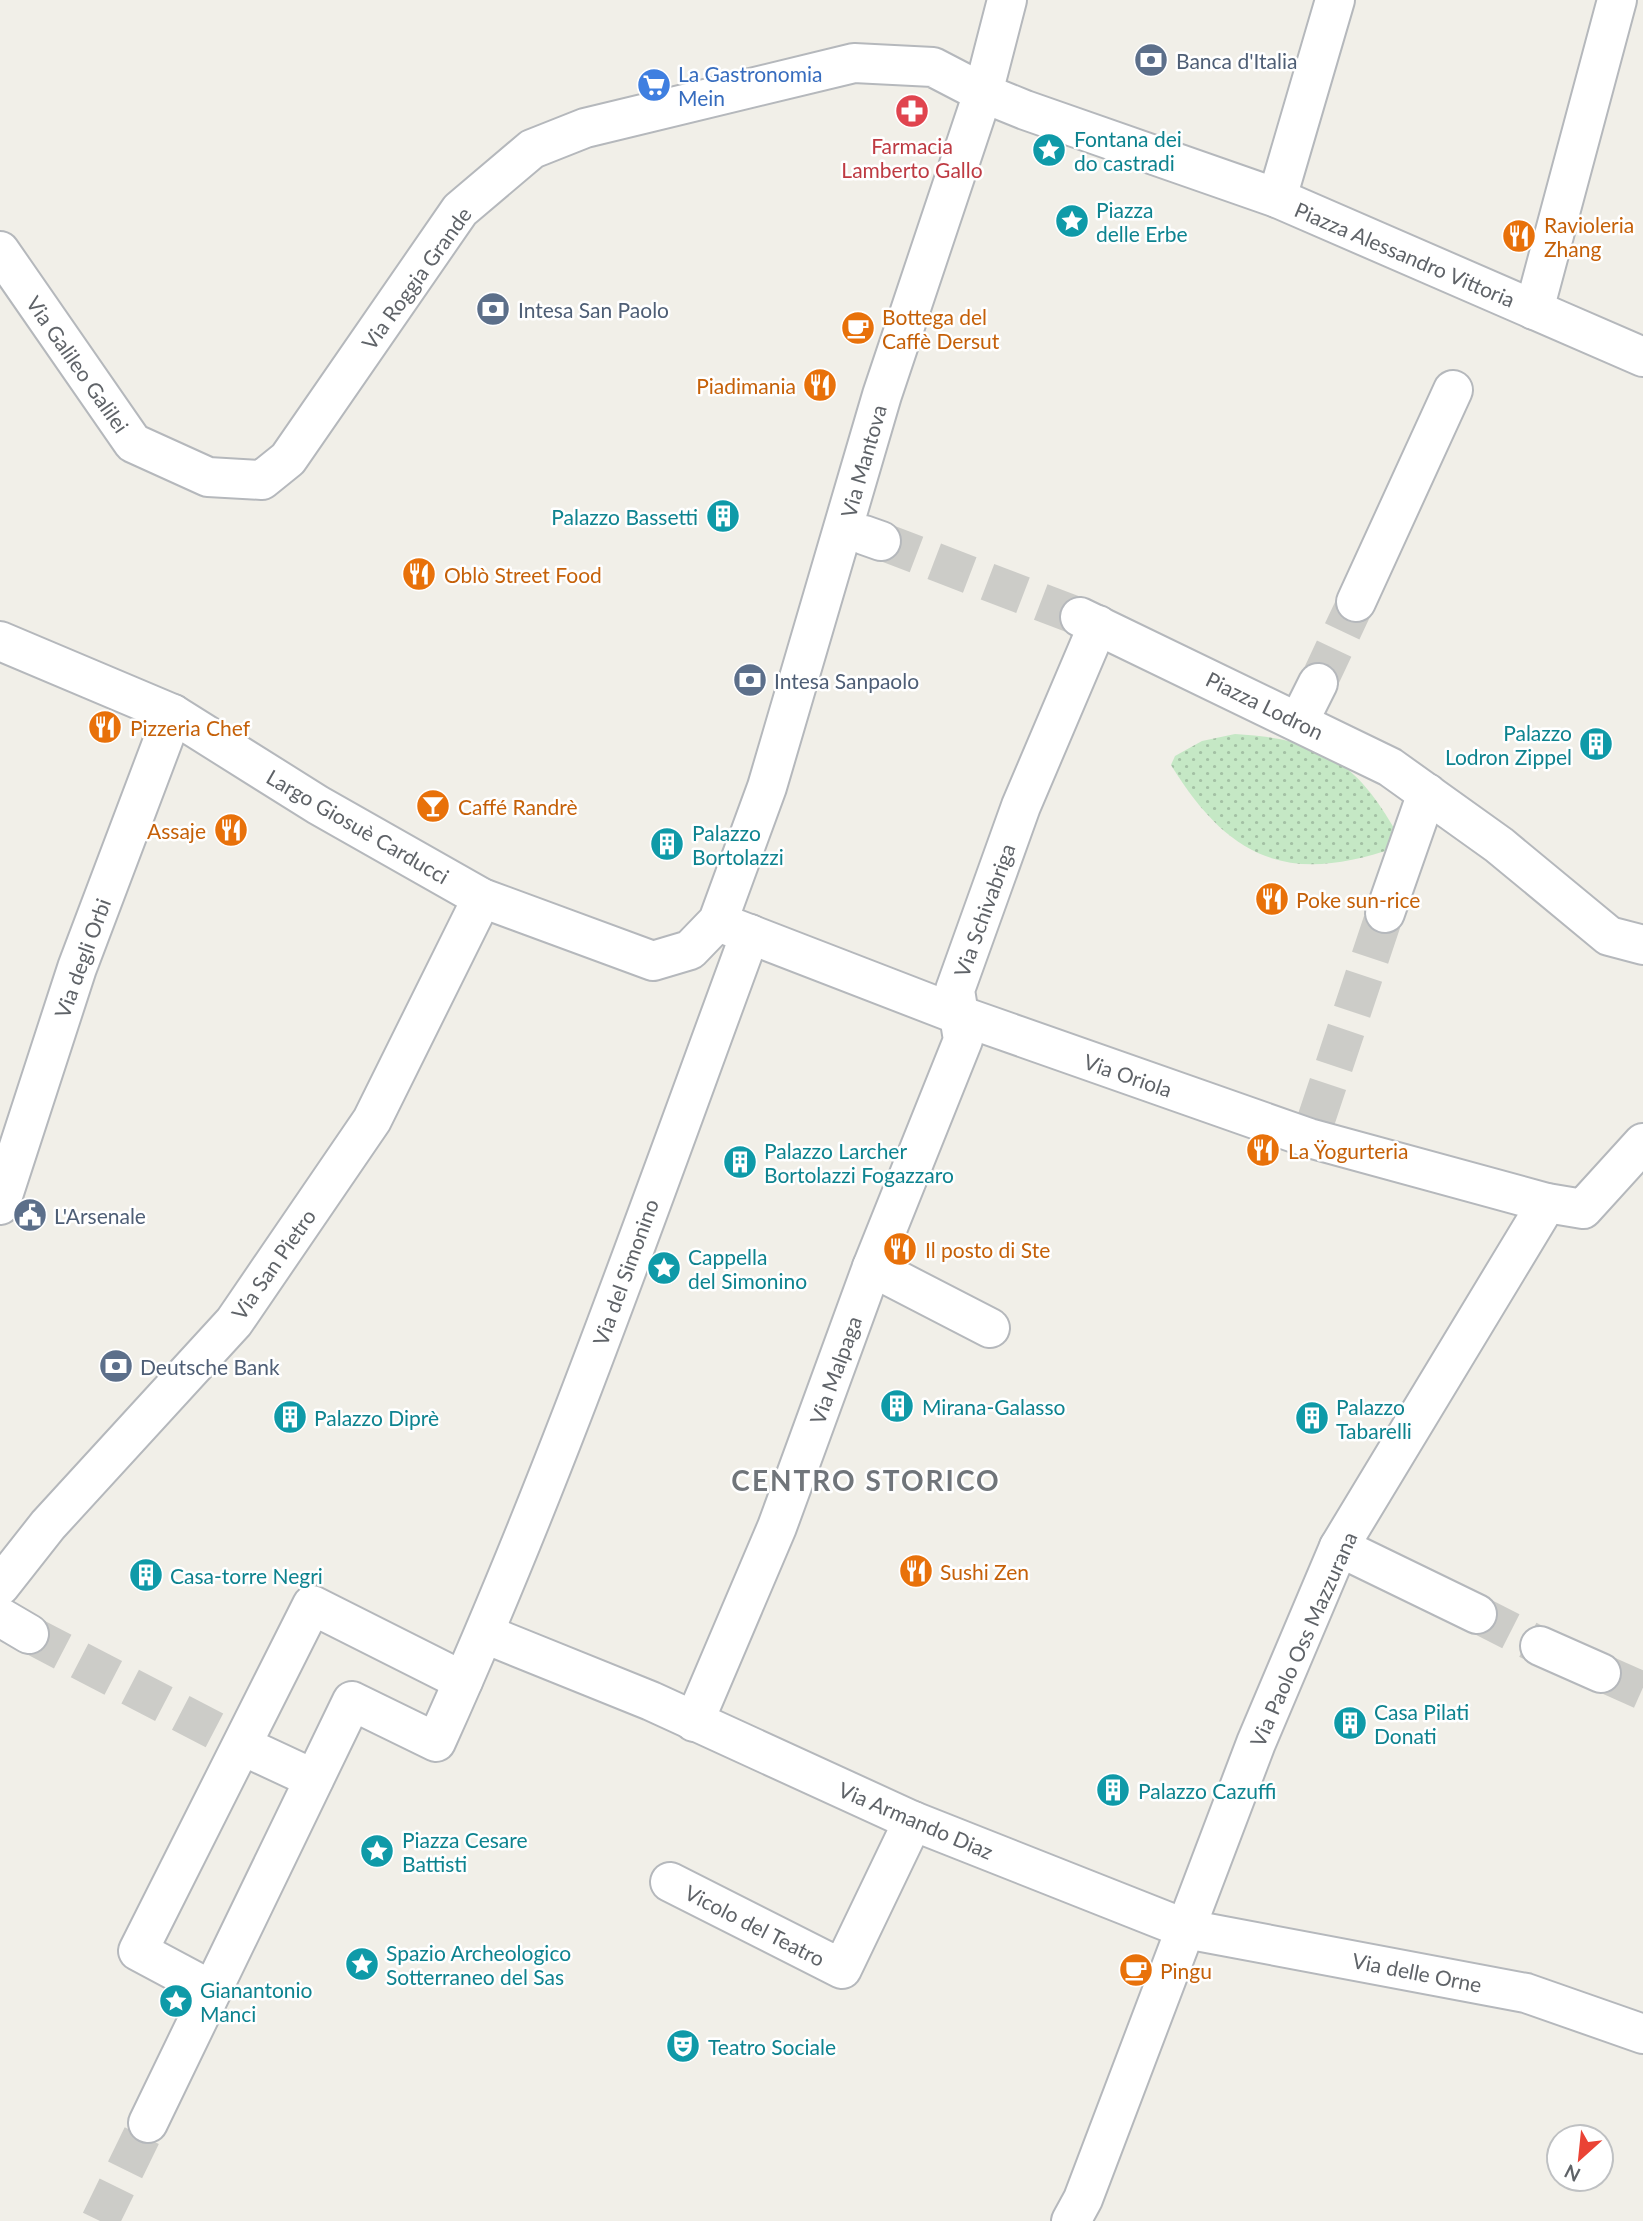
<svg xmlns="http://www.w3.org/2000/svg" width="1643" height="2221" viewBox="0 0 1643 2221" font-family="Lato,sans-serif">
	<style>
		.grass { fill: url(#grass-dots) }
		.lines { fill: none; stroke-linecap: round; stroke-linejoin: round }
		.street-tunnel { stroke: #ccccc8; stroke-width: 38; stroke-dasharray: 38 19; stroke-linecap: butt }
		.street-casing { stroke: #b5b8bc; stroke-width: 42 }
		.street { stroke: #fff; stroke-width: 38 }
		.labels { text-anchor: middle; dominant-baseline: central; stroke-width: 5; stroke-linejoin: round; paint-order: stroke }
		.service-label { font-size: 21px; fill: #4e5e75; stroke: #fff; text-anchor: start }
		.shop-label { font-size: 21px; fill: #366cbe; stroke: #fff; text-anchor: start }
		.culture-label { font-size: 21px; fill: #0d838f; stroke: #fff; text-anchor: start }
		.health-label { font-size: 21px; fill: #be3a42; stroke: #fff }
		.food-label { font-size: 21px; fill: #c56008; stroke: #fff; text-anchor: start }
		.street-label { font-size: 21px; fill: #5f6368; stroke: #fff }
		.district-label { font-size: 28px; font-weight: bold; letter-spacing: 2px; fill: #70757a; stroke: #fff }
	</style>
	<defs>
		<pattern id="grass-dots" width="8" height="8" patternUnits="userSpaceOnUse" patternTransform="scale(1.75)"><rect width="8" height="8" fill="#c5e8c5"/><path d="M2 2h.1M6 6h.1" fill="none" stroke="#a3c0a4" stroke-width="1.8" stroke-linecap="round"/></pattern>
	</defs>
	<rect width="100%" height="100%" fill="#f1efe8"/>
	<!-- grass -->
	<path class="grass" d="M1235 734C1322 739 1358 762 1400 839L1397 847C1290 885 1230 861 1171 765L1175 756 1202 741Z"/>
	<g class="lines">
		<!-- street-tunnel -->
		<g class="street-tunnel">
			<polyline points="881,541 1080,617"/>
			<polyline points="1318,683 1356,602"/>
			<polyline points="1316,1120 1385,913"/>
			<polyline points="1477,1614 1540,1646"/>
			<polyline points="29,1634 256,1752"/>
			<polyline points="1607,1675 1643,1691"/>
			<polyline points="100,2221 148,2123"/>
		</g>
		<!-- street casing -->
		<g class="street-casing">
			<g id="street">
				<polyline points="1277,198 1335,0"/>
				<polyline points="0,251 133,443 208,477 262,480 288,459 460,210 532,149 585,128 854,63 933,67 983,93 1025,110 1277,198 1643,357"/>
				<polyline points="1534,310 1617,0"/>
				<polyline points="864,535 881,541"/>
				<polyline points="1356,602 1453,390"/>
				<polyline points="1080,617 1390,767 1499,845 1609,936 1643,945"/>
				<polyline points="0,641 173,714 318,805 482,898 653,961 690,950 718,921 767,787 882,395 983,93 1007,0"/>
				<polyline points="1299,721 1318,683"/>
				<polyline points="1385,913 1427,793"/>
				<polyline points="726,925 959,1015 1309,1138 1547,1203 1583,1209 1643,1143"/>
				<polyline points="0,1205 77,968 173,714"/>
				<polyline points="872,1267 990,1328"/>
				<polyline points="1339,1547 1477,1614"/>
				<polyline points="0,1586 48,1525 234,1322 372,1120 482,898"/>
				<polyline points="0,1617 29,1634"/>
				<polyline points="485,1634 651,1701 913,1821 1186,1929 1526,1993 1643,2034"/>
				<polyline points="1540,1646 1601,1673"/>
				<polyline points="694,1722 777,1527 872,1267 963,1040 955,990 1021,806 1098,625"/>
				<polyline points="256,1752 314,1779"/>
				<polyline points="670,1882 842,1969 913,1821"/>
				<polyline points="211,1990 138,1951 312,1605 463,1681"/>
				<path d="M148 2123 352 1701 436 1742C555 1479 650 1205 750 934"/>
				<polyline points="1071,2221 1083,2199 1256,1743 1339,1547 1547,1203"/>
			</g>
		</g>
		<!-- street -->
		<use href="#street" class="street"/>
	</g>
	<!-- icons -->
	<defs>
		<g id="bank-disc" transform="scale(1.75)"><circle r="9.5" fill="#5c6f8a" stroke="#fff"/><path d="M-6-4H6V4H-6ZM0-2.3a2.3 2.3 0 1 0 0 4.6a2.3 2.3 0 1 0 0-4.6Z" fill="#fff"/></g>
		<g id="supermarket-disc" transform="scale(1.75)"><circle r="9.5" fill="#3f7fe0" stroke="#fff"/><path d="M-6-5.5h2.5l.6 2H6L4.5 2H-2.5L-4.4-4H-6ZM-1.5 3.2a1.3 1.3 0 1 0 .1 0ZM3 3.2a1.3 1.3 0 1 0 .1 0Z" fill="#fff"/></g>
		<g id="pharmacy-disc" transform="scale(1.75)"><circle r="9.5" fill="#e0444e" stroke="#fff"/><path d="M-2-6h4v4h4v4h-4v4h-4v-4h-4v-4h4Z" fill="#fff"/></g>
		<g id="sight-disc" transform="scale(1.75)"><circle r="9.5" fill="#0f9aa8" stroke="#fff"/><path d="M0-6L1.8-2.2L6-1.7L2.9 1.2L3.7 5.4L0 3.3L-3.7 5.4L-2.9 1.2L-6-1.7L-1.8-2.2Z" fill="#fff"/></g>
		<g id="restaurant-disc" transform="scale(1.75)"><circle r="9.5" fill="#e8710a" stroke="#fff"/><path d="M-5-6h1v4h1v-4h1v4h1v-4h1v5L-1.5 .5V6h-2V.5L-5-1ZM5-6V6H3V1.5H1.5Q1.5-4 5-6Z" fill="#fff"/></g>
		<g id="cafe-disc" transform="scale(1.75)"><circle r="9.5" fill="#e8710a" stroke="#fff"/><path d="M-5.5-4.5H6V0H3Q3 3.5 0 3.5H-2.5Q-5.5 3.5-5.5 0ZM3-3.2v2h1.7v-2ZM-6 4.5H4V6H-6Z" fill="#fff"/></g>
		<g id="building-disc" transform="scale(1.75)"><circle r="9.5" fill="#0f9aa8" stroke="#fff"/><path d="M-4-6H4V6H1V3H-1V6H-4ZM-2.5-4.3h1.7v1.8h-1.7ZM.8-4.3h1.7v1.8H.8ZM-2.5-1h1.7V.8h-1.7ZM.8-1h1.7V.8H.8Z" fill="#fff"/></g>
		<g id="bar-disc" transform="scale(1.75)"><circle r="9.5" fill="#e8710a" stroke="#fff"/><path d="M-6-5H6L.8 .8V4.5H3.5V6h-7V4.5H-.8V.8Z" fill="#fff"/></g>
		<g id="civic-disc" transform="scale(1.75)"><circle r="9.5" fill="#5c6f8a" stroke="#fff"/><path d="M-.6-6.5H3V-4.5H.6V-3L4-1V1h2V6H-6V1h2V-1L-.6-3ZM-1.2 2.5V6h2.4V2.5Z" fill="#fff"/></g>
		<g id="theatre-disc" transform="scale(1.75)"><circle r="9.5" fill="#0f9aa8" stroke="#fff"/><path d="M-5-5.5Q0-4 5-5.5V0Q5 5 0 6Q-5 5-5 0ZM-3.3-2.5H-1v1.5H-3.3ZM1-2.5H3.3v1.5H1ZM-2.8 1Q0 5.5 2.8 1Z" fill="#fff"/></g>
	</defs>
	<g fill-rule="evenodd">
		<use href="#bank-disc" x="1151" y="60"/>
		<use href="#supermarket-disc" x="654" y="85"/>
		<use href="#pharmacy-disc" x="912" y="111"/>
		<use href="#sight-disc" x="1049" y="150"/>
		<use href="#sight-disc" x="1072" y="221"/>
		<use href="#restaurant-disc" x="1519" y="236"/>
		<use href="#bank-disc" x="493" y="309"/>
		<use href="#cafe-disc" x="858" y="328"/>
		<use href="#restaurant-disc" x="820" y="385"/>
		<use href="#building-disc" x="723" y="516"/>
		<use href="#restaurant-disc" x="419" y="574"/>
		<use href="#bank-disc" x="750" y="680"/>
		<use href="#restaurant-disc" x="105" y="727"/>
		<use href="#building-disc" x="1596" y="744"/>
		<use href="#bar-disc" x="433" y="806"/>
		<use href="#restaurant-disc" x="231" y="830"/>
		<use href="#building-disc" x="667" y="844"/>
		<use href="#restaurant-disc" x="1272" y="899"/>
		<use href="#restaurant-disc" x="1263" y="1150"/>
		<use href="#building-disc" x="740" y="1162"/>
		<use href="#civic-disc" x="30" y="1215"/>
		<use href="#restaurant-disc" x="900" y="1249"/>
		<use href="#sight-disc" x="664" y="1268"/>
		<use href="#bank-disc" x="116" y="1366"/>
		<use href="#building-disc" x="897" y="1406"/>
		<use href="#building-disc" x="290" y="1417"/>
		<use href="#building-disc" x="1312" y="1418"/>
		<use href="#restaurant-disc" x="916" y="1571"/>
		<use href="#building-disc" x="146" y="1575"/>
		<use href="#building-disc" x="1350" y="1723"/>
		<use href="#building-disc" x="1113" y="1790"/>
		<use href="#sight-disc" x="377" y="1851"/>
		<use href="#sight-disc" x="362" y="1964"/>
		<use href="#cafe-disc" x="1136" y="1970"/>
		<use href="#sight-disc" x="176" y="2001"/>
		<use href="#theatre-disc" x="683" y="2046"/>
	</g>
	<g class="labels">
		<!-- service labels -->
		<g class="service-label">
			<text x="1176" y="60">Banca d'Italia</text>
			<text x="518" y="309">Intesa San Paolo</text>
			<text x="774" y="680">Intesa Sanpaolo</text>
			<text x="54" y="1215">L'Arsenale</text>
			<text x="140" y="1366">Deutsche Bank</text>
		</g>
		<!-- shop labels -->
		<g class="shop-label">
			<text x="678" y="73">La Gastronomia<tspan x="678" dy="24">Mein</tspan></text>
		</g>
		<!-- culture labels -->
		<g class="culture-label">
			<text x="1074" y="138">Fontana dei<tspan x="1074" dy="24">do castradi</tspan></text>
			<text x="1096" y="209">Piazza<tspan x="1096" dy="24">delle Erbe</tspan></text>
			<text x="698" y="516" text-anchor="end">Palazzo Bassetti</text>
			<text x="1572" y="732" text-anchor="end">Palazzo<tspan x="1572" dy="24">Lodron Zippel</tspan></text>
			<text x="692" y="832">Palazzo<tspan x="692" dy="24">Bortolazzi</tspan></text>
			<text x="764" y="1150">Palazzo Larcher<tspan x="764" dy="24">Bortolazzi Fogazzaro</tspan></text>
			<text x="688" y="1256">Cappella<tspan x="688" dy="24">del Simonino</tspan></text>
			<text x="922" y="1406">Mirana-Galasso</text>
			<text x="1336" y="1406">Palazzo<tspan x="1336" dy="24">Tabarelli</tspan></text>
			<text x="314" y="1417">Palazzo Diprè</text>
			<text x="170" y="1575">Casa-torre Negri</text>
			<text x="1374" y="1711">Casa Pilati<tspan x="1374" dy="24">Donati</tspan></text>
			<text x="1138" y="1790">Palazzo Cazuffi</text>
			<text x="402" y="1839">Piazza Cesare<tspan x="402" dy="24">Battisti</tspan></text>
			<text x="386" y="1952">Spazio Archeologico<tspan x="386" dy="24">Sotterraneo del Sas</tspan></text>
			<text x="200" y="1989">Gianantonio<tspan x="200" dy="24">Manci</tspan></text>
			<text x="708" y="2046">Teatro Sociale</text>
		</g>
		<!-- health labels -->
		<g class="health-label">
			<text x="912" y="145">Farmacia<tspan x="912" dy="24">Lamberto Gallo</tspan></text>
		</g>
		<!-- food labels -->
		<g class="food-label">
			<text x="1544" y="224">Ravioleria<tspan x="1544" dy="24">Zhang</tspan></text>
			<text x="882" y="316">Bottega del<tspan x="882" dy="24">Caffè Dersut</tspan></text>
			<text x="796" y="385" text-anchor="end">Piadimania</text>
			<text x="444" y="574">Oblò Street Food</text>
			<text x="130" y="727">Pizzeria Chef</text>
			<text x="458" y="806">Caffé Randrè</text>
			<text x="206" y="830" text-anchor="end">Assaje</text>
			<text x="1296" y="899">Poke sun-rice</text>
			<text x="1288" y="1150">La Ÿogurteria</text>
			<text x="925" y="1249">Il posto di Ste</text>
			<text x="940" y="1571">Sushi Zen</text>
			<text x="1160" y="1970">Pingu</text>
		</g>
		<!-- street labels -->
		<g class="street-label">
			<text transform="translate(1405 254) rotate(23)">Piazza Alessandro Vittoria</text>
			<text transform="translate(416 278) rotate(-54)">Via Roggia Grande</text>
			<text transform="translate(78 364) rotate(55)">Via Galileo Galilei</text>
			<text transform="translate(863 461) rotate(-74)">Via Mantova</text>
			<text transform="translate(1265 705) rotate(26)">Piazza Lodron</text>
			<text transform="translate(358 826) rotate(30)">Largo Giosuè Carducci</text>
			<text transform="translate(984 910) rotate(-70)">Via Schivabriga</text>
			<text transform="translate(82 958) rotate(-70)">Via degli Orbi</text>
			<text transform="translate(1128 1075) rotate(19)">Via Oriola</text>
			<text transform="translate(273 1264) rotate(-55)">Via San Pietro</text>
			<text transform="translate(625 1272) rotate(-70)">Via del Simonino</text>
			<text transform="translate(835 1370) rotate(-70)">Via Malpaga</text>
			<text transform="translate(1303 1639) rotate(-66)">Via Paolo Oss Mazzurana</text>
			<text transform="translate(916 1820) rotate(23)">Via Armando Diaz</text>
			<text transform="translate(755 1925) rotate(27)">Vicolo del Teatro</text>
			<text transform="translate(1417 1972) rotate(11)">Via delle Orne</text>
		</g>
		<!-- district labels -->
		<g class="district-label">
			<text x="866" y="1480">CENTRO STORICO</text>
		</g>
	</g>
	<!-- north arrow -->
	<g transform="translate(1580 2158) rotate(207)"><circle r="33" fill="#ffffff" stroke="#bfc1c3" stroke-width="2"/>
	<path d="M0-5L12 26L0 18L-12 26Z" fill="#ea4335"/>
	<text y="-10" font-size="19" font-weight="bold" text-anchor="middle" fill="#5f6368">N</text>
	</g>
</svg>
